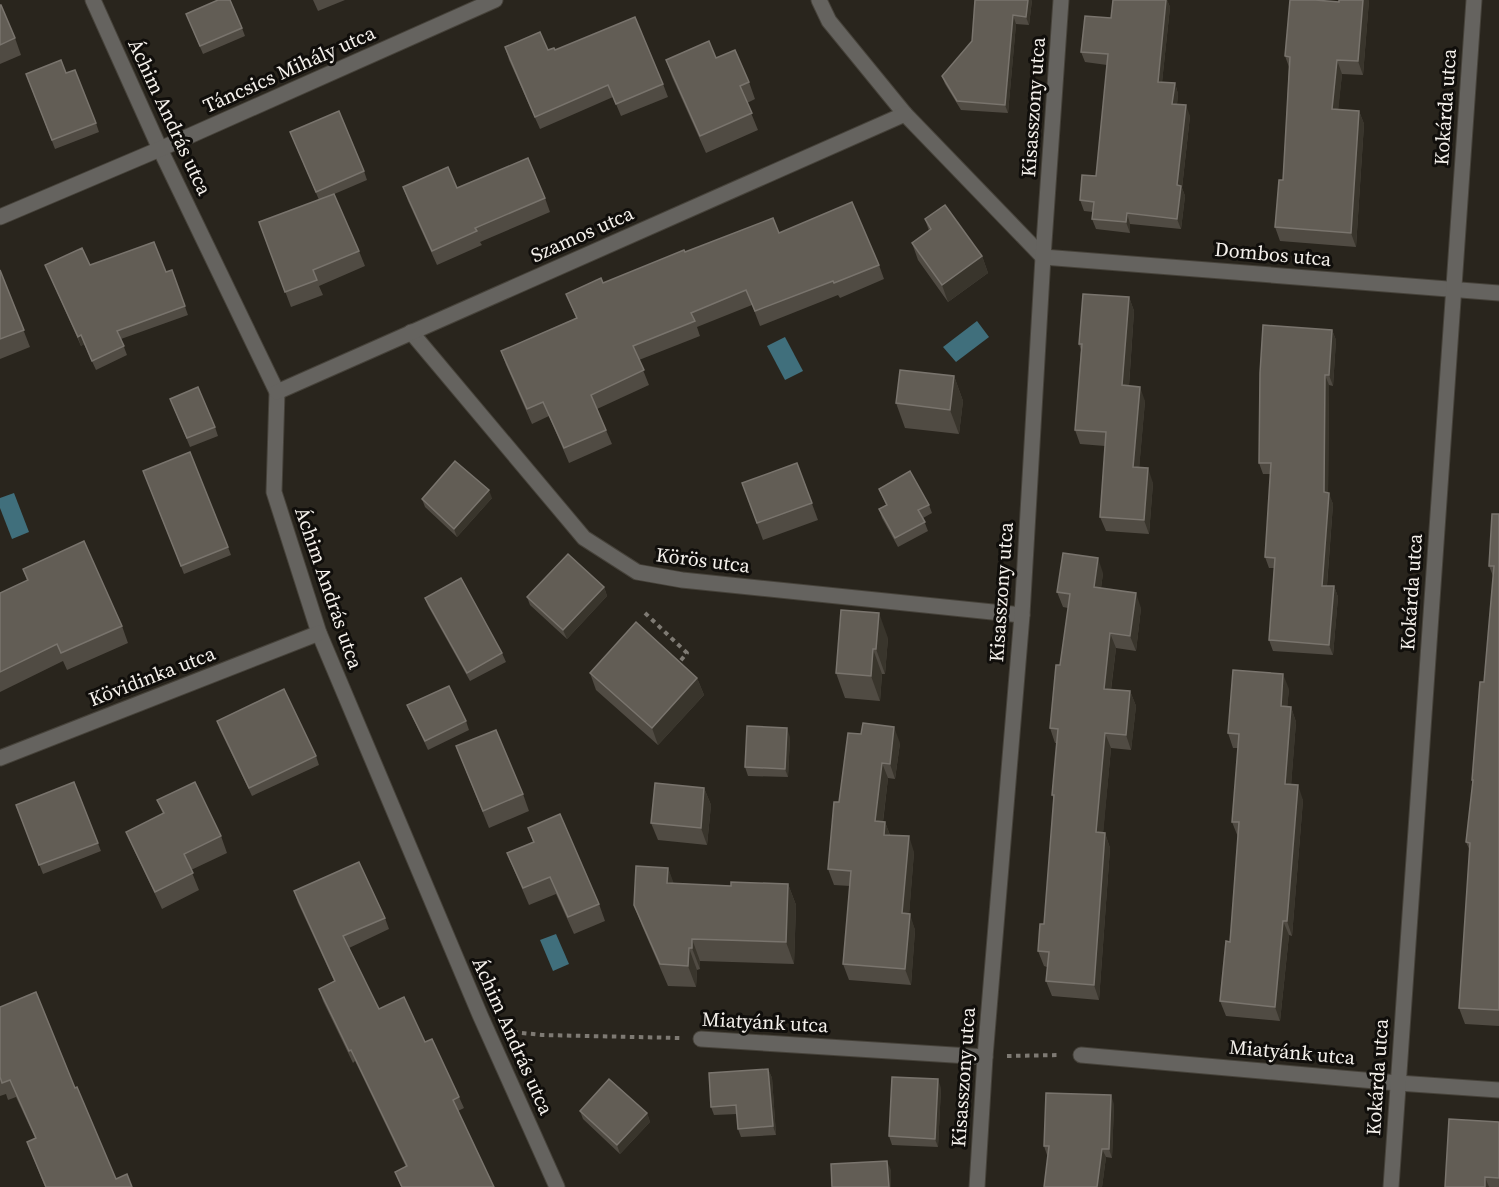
<svg xmlns="http://www.w3.org/2000/svg" width="1499" height="1187" viewBox="0 0 1499 1187" font-family="'Source Serif 4',serif">
	<style>
		.water { fill: #406f7c }
		.lines { fill: none; stroke-linecap: round; stroke-linejoin: round }
		.minor-casing { stroke: #46423a; stroke-width: 17 }
		.path { stroke: #7e7a73; stroke-width: 4; stroke-dasharray: 4.5 4.5; stroke-linecap: butt }
		.minor { stroke: #65635f; stroke-width: 15 }
		.wall { fill: #504b43 }
		.shaded-wall { fill: #39352c }
		.building { fill: #625d55; stroke: #79746d; stroke-width: 1.5 }
		.labels { text-anchor: middle; dominant-baseline: central; stroke-width: 6; stroke-linejoin: round; paint-order: stroke }
		.street-label { font-size: 20px; fill: #f5f1ec; stroke: #100e0b }
	</style>
	<rect width="100%" height="100%" fill="#29251d"/>
	<!-- water -->
	<g class="water">
		<polygon points="977,321 989,337 956,362 943,347"/>
		<polygon points="785,337 803,371 785,380 767,346"/>
		<polygon points="14,493 29,532 12,539 0,508 0,498"/>
		<polygon points="556,934 569,964 553,971 540,940"/>
	</g>
	<g class="lines">
		<!-- minor casing -->
		<g class="minor-casing">
			<g id="minor">
				<polyline points="93,0 160,149 277,392 274,492 319,633 480,1015 557,1187"/>
				<polyline points="819,0 829,21 905,114 1043,257"/>
				<polyline points="0,217 160,149 495,0"/>
				<polyline points="1043,257 1499,293"/>
				<polyline points="411,332 584,538 637,572 682,580 1022,615"/>
				<polyline points="277,392 905,114"/>
				<polyline points="0,758 319,633"/>
				<polyline points="701,1039 985,1057"/>
				<polyline points="1081,1055 1398,1083 1499,1090"/>
				<polyline points="977,1187 985,1057 1022,615 1043,257 1061,0"/>
				<polyline points="1391,1187 1474,0"/>
			</g>
		</g>
		<!-- path -->
		<g class="path">
			<polyline points="645,613 687,653 677,665"/>
			<polyline points="513,1032 542,1035 680,1038"/>
			<polyline points="1007,1056 1060,1055"/>
		</g>
		<!-- minor -->
		<use href="#minor" class="minor"/>
	</g>
	<!-- wall -->
	<g class="wall">
		<polygon points="313,0 345,0 318,11"/>
		<polygon points="1032,0 1029,25 1016,24 1008,113 961,110 945,84 942,76"/>
		<polygon points="1113,0 1167,0 1170,7 1162,82 1175,83 1178,94 1177,104 1190,116 1182,188 1185,196 1181,229 1130,224 1130,233 1096,229 1092,219 1093,212 1084,211 1080,200 1096,176 1107,65 1085,62 1081,52 1111,18"/>
		<polygon points="1339,0 1369,0 1363,75 1342,74 1338,109 1359,111 1364,124 1356,247 1280,241 1275,227 1283,180 1289,67 1285,56 1339,2"/>
		<polygon points="0,5 15,38 21,55 0,64"/>
		<polygon points="186,14 242,28 245,36 203,54"/>
		<polygon points="505,47 548,50 555,50 663,84 668,97 621,116 613,97 540,129 509,60"/>
		<polygon points="716,58 749,82 755,99 747,103 758,130 706,153 672,77 666,60"/>
		<polygon points="66,73 96,123 99,132 55,149 26,74"/>
		<polygon points="290,132 364,171 367,180 332,195 359,251 365,266 319,286 323,295 291,307 259,222 319,200"/>
		<polygon points="403,187 457,188 545,198 550,212 480,242 482,245 437,265 408,201"/>
		<polygon points="925,219 982,256 988,273 948,302 918,260 912,243 929,231"/>
		<polygon points="779,233 879,265 884,279 840,298 838,295 760,326 752,305 697,327 700,336 639,360 649,385 597,409 612,444 569,463 549,416 532,424 506,365 501,351 576,318 566,294 603,283 685,252"/>
		<polygon points="45,265 90,265 166,272 172,270 188,315 121,339 127,355 96,370 84,344 81,346"/>
		<polygon points="0,270 30,347 0,359"/>
		<polygon points="1129,297 1134,311 1129,386 1145,401 1139,468 1153,483 1149,534 1106,531 1100,517 1105,446 1080,444 1075,430 1081,350 1079,344"/>
		<polygon points="1332,330 1336,340 1333,386 1329,385 1328,493 1333,504 1327,586 1334,586 1338,597 1333,655 1273,651 1269,640 1274,568 1269,568 1265,557 1271,474 1263,474 1259,463"/>
		<polygon points="954,376 963,401 959,434 905,428 896,403"/>
		<polygon points="170,399 215,427 218,436 190,447"/>
		<polygon points="797,463 818,520 763,540 742,483"/>
		<polygon points="143,471 228,547 231,555 184,574"/>
		<polygon points="879,489 929,505 932,513 923,518 928,531 898,547 882,518 879,509 886,505"/>
		<polygon points="492,498 457,537 425,507 422,499"/>
		<polygon points="1499,514 1499,1026 1465,1024 1459,1008 1470,851 1466,842 1473,782 1472,780 1484,682 1493,576 1489,566"/>
		<polygon points="23,569 122,626 128,643 67,670 63,661 0,692 0,593 27,581"/>
		<polygon points="1103,573 1101,588 1141,608 1136,651 1116,648 1111,690 1130,691 1136,706 1131,750 1111,748 1103,832 1105,833 1110,848 1099,1000 1052,996 1046,981 1047,967 1044,966 1038,951 1044,924 1054,799 1052,795 1057,743 1055,743 1050,728 1060,665 1068,608 1063,607 1057,592"/>
		<polygon points="604,587 607,596 567,639 530,605 527,597"/>
		<polygon points="425,598 502,653 506,662 470,681 428,606"/>
		<polygon points="888,638 885,674 882,674 880,701 845,698 836,673"/>
		<polygon points="590,673 697,678 704,695 658,745 596,690"/>
		<polygon points="1289,689 1287,707 1291,707 1296,722 1291,785 1303,800 1292,936 1289,935 1280,1021 1226,1016 1220,1001 1230,942 1238,837 1232,822 1238,748 1233,748 1228,733"/>
		<polygon points="407,705 466,721 469,730 428,750 411,714"/>
		<polygon points="217,721 316,756 319,765 252,796 220,730"/>
		<polygon points="790,737 788,777 748,776 745,767"/>
		<polygon points="900,743 895,779 888,778 883,822 885,822 890,835 914,852 909,914 915,930 911,985 849,980 843,964 850,886 834,885 828,869 839,802"/>
		<polygon points="456,746 523,794 529,811 489,828"/>
		<polygon points="74,782 101,851 43,874 16,805"/>
		<polygon points="704,788 711,805 707,845 658,840 651,823"/>
		<polygon points="157,800 221,836 227,853 191,870 199,890 162,909 133,848 126,832 163,814"/>
		<polygon points="528,828 599,904 605,921 574,934 556,894 529,905 514,870 507,853 533,842"/>
		<polygon points="668,868 673,883 731,886 788,884 796,905 794,964 700,961 700,969 697,970 696,987 668,986 642,926 634,905"/>
		<polygon points="294,891 385,918 389,929 349,948 379,1009 425,1042 459,1097 464,1108 458,1111 494,1187 401,1187 395,1172 406,1167 355,1061 353,1063 323,1001 319,989 334,981 298,903"/>
		<polygon points="0,1007 75,1088 116,1179 132,1187 45,1187 27,1142 35,1138 16,1097 8,1100 6,1094 0,1096"/>
		<polygon points="768,1069 772,1078 776,1135 741,1137 738,1129 737,1114 714,1115 711,1107"/>
		<polygon points="941,1088 938,1147 892,1145 889,1136"/>
		<polygon points="1114,1104 1112,1158 1106,1157 1102,1187 1044,1187 1048,1155 1047,1155 1044,1146"/>
		<polygon points="580,1111 647,1113 650,1122 620,1154 583,1119"/>
		<polygon points="1499,1122 1499,1187 1445,1187"/>
	</g>
	<!-- shaded-wall -->
	<g class="shaded-wall">
		<polygon points="1028,0 1032,0 1029,25 1026,17"/>
		<polygon points="1166,0 1167,0 1170,7 1161,92 1158,82"/>
		<polygon points="1363,0 1369,0 1363,75 1358,61"/>
		<polygon points="1013,15 1016,24 1008,113 1005,105"/>
		<polygon points="1337,60 1342,74 1337,123 1332,109"/>
		<polygon points="1175,83 1178,94 1176,115 1172,104"/>
		<polygon points="1186,105 1190,116 1182,188 1185,196 1181,229 1177,219 1177,185"/>
		<polygon points="1359,111 1364,124 1356,247 1351,233"/>
		<polygon points="1127,213 1130,224 1130,233 1126,222"/>
		<polygon points="982,256 988,273 948,302 942,285"/>
		<polygon points="1129,297 1134,311 1128,399 1122,385"/>
		<polygon points="1332,330 1336,340 1333,386 1329,375"/>
		<polygon points="81,335 84,344 81,346 78,337"/>
		<polygon points="1325,375 1329,385 1328,503 1324,492"/>
		<polygon points="954,376 963,401 959,434 950,410"/>
		<polygon points="1140,387 1145,401 1138,482 1133,467"/>
		<polygon points="1148,468 1153,483 1149,534 1144,520"/>
		<polygon points="489,490 492,498 457,537 454,529"/>
		<polygon points="1329,493 1333,504 1326,596 1322,586"/>
		<polygon points="1098,558 1103,573 1099,602 1094,587"/>
		<polygon points="1334,586 1338,597 1333,655 1329,645"/>
		<polygon points="604,587 607,596 567,639 563,630"/>
		<polygon points="1136,593 1141,608 1136,651 1130,636"/>
		<polygon points="879,613 888,638 885,674 876,649"/>
		<polygon points="1110,633 1116,648 1109,704 1104,689"/>
		<polygon points="873,649 882,674 880,701 871,676"/>
		<polygon points="1283,674 1289,689 1286,721 1281,706"/>
		<polygon points="697,678 704,695 658,745 652,728"/>
		<polygon points="1130,691 1136,706 1131,750 1126,735"/>
		<polygon points="1291,707 1296,722 1290,799 1285,784"/>
		<polygon points="894,727 900,743 895,779 890,764"/>
		<polygon points="787,728 790,737 788,777 785,769"/>
		<polygon points="1105,733 1111,748 1102,847 1096,832"/>
		<polygon points="882,763 888,778 881,837 875,821"/>
		<polygon points="1298,785 1303,800 1292,936 1287,921"/>
		<polygon points="704,788 711,805 707,845 701,828"/>
		<polygon points="885,822 891,838 884,835"/>
		<polygon points="1105,833 1110,848 1099,1000 1094,985"/>
		<polygon points="909,836 914,852 908,929 902,913"/>
		<polygon points="668,868 676,889 667,883"/>
		<polygon points="788,884 796,905 794,964 786,942"/>
		<polygon points="910,914 915,930 911,985 905,969"/>
		<polygon points="1283,921 1289,935 1280,1021 1275,1007"/>
		<polygon points="692,939 700,961 700,969 692,948"/>
		<polygon points="689,948 697,970 696,987 688,966"/>
		<polygon points="768,1069 772,1078 776,1135 773,1126"/>
		<polygon points="938,1079 941,1088 938,1147 935,1139"/>
		<polygon points="1111,1095 1114,1104 1112,1158 1109,1149"/>
		<polygon points="647,1113 650,1122 620,1154 617,1145"/>
		<polygon points="1102,1149 1106,1157 1102,1187 1097,1187"/>
		<polygon points="887,1161 891,1170 891,1187 889,1187"/>
		<polygon points="1485,1177 1489,1187 1485,1187"/>
	</g>
	<!-- building -->
	<g class="building">
		<polygon points="218,0 230,0 242,28 200,46 186,14"/>
		<polygon points="975,0 1028,0 1026,17 1013,15 1005,105 957,101 942,76 972,41"/>
		<polygon points="1113,0 1166,0 1158,82 1175,83 1172,104 1186,105 1177,185 1181,186 1177,219 1127,213 1126,222 1092,219 1094,202 1080,200 1082,175 1096,176 1108,54 1081,52 1085,16 1111,18"/>
		<polygon points="1290,0 1315,0 1339,2 1339,0 1363,0 1358,61 1337,60 1332,109 1359,111 1351,233 1275,227 1279,180 1283,180 1290,57 1285,56"/>
		<polygon points="0,5 1,5 15,38 0,45"/>
		<polygon points="635,17 663,84 616,104 608,85 535,117 505,47 540,32 548,50 554,48 555,50"/>
		<polygon points="709,41 716,58 735,50 749,82 740,86 752,113 700,136 666,60"/>
		<polygon points="61,60 66,73 75,70 96,123 52,140 26,74"/>
		<polygon points="339,111 364,171 316,192 290,132"/>
		<polygon points="528,158 545,198 475,228 477,231 432,251 403,187 448,167 457,188"/>
		<polygon points="334,194 359,251 313,270 317,280 285,292 259,222"/>
		<polygon points="852,202 879,265 834,283 833,281 755,311 746,290 691,313 695,321 633,346 644,370 591,395 606,430 564,448 543,402 527,409 501,351 577,318 566,294 601,278 603,283 684,250 685,252 773,218 779,233"/>
		<polygon points="945,205 982,256 942,285 912,243 931,229 925,219"/>
		<polygon points="154,242 166,272 172,270 185,306 117,331 124,346 92,361 81,335 78,337 45,265 82,248 90,265"/>
		<polygon points="0,270 24,330 0,339"/>
		<polygon points="1083,294 1129,297 1122,385 1140,387 1133,467 1148,468 1144,520 1100,517 1106,432 1075,430 1082,344 1079,344"/>
		<polygon points="1263,325 1332,330 1329,375 1325,375 1324,492 1329,493 1322,586 1334,586 1329,645 1269,640 1275,558 1265,557 1271,463 1259,463 1260,373"/>
		<polygon points="900,370 954,376 950,410 896,403"/>
		<polygon points="198,387 215,427 187,438 170,399"/>
		<polygon points="190,452 228,547 181,566 143,471"/>
		<polygon points="455,461 489,490 454,529 422,499"/>
		<polygon points="797,463 812,503 757,523 742,483"/>
		<polygon points="910,471 929,505 918,510 925,522 895,538 879,509 887,505 879,489"/>
		<polygon points="1492,514 1499,514 1499,1010 1459,1008 1470,843 1466,842 1473,780 1472,780 1480,682 1484,682 1494,566 1489,566"/>
		<polygon points="84,541 122,626 61,653 57,644 0,672 0,593 28,580 23,569"/>
		<polygon points="1063,553 1098,558 1094,587 1136,593 1130,636 1110,633 1104,689 1130,691 1126,735 1105,733 1096,832 1105,833 1094,985 1046,981 1049,952 1038,951 1040,924 1044,924 1054,795 1052,795 1058,729 1050,728 1056,665 1060,665 1070,594 1057,592"/>
		<polygon points="568,554 604,587 563,630 527,597"/>
		<polygon points="461,578 502,653 467,673 425,598"/>
		<polygon points="841,610 879,613 876,649 873,649 871,676 836,673"/>
		<polygon points="636,622 697,678 652,728 590,673"/>
		<polygon points="1233,670 1283,674 1281,706 1291,707 1285,784 1298,785 1287,921 1283,921 1275,1007 1220,1001 1226,941 1230,942 1239,822 1232,822 1239,734 1228,733"/>
		<polygon points="449,686 466,721 425,741 407,705"/>
		<polygon points="284,689 316,756 249,788 217,721"/>
		<polygon points="863,723 894,727 890,764 882,763 875,821 885,822 884,835 909,836 902,913 910,914 905,969 843,964 851,871 828,869 834,802 839,802 848,733 861,734"/>
		<polygon points="747,726 787,728 785,769 745,767"/>
		<polygon points="496,730 523,794 483,811 456,746"/>
		<polygon points="74,782 98,843 39,865 16,805"/>
		<polygon points="195,782 221,836 184,854 193,873 155,892 126,832 164,813 157,800"/>
		<polygon points="655,783 704,788 701,828 651,823"/>
		<polygon points="560,814 599,904 568,917 550,877 523,888 507,853 534,842 528,828"/>
		<polygon points="359,862 385,918 343,936 379,1009 404,997 425,1042 432,1039 459,1097 453,1100 494,1187 402,1187 395,1172 407,1166 351,1050 349,1051 319,989 335,981 294,891"/>
		<polygon points="636,866 668,868 667,883 731,886 731,882 788,884 786,942 692,939 692,948 689,948 688,966 660,964 634,905"/>
		<polygon points="36,992 75,1088 77,1087 116,1179 127,1174 132,1187 46,1187 27,1142 36,1138 10,1080 2,1083 0,1077 0,1007"/>
		<polygon points="768,1069 773,1126 738,1129 736,1105 711,1107 709,1073"/>
		<polygon points="892,1077 938,1079 935,1139 889,1136"/>
		<polygon points="609,1079 647,1113 617,1145 580,1111"/>
		<polygon points="1046,1093 1111,1095 1109,1149 1102,1149 1097,1187 1044,1187 1049,1146 1044,1146"/>
		<polygon points="1449,1119 1499,1122 1499,1178 1485,1177 1485,1187 1445,1187"/>
		<polygon points="887,1161 889,1187 832,1187 831,1164"/>
	</g>
	<g class="labels">
		<!-- street labels -->
		<g class="street-label">
			<text transform="translate(289 69) rotate(-24)">Táncsics Mihály utca</text>
			<text transform="translate(1033 107) rotate(-86)">Kisasszony utca</text>
			<text transform="translate(1445 107) rotate(-86)">Kokárda utca</text>
			<text transform="translate(170 117) rotate(65)">Áchim András utca</text>
			<text transform="translate(582 234) rotate(-24)">Szamos utca</text>
			<text transform="translate(1273 254) rotate(5)">Dombos utca</text>
			<text transform="translate(703 560) rotate(7)">Körös utca</text>
			<text transform="translate(329 588) rotate(71)">Áchim András utca</text>
			<text transform="translate(1001 592) rotate(-86)">Kisasszony utca</text>
			<text transform="translate(1411 592) rotate(-86)">Kokárda utca</text>
			<text transform="translate(152 676) rotate(-21)">Kövidinka utca</text>
			<text transform="translate(765 1022) rotate(3)">Miatyánk utca</text>
			<text transform="translate(513 1036) rotate(66)">Áchim András utca</text>
			<text transform="translate(1292 1052) rotate(5)">Miatyánk utca</text>
			<text transform="translate(963 1077) rotate(-86)">Kisasszony utca</text>
			<text transform="translate(1377 1077) rotate(-86)">Kokárda utca</text>
		</g>
	</g>
</svg>
